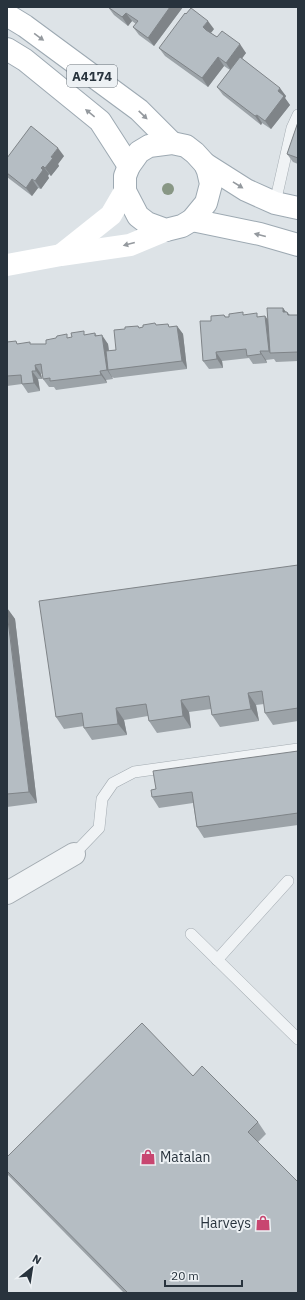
<svg xmlns="http://www.w3.org/2000/svg" width="305" height="1300" viewBox="0 0 305 1300" font-family="'IBM Plex Sans',sans-serif">
	<style>
		.lines { fill: none; stroke-linecap: round; stroke-linejoin: round }
		.lane-casing { stroke: #a3abb1; stroke-width: 12 }
		.street-casing { stroke: #a3abb1; stroke-width: 24 }
		.primary-casing { stroke: #9da9b2; stroke-width: 24 }
		.lane { stroke: #f0f3f5; stroke-width: 11 }
		.street { stroke: #f0f3f5; stroke-width: 22 }
		.secondary { stroke: #fff; stroke-width: 22 }
		.primary { stroke: #fff; stroke-width: 22 }
		.tree { fill: #889785 }
		.wall { fill: #9ca3a8 }
		.shaded-wall { fill: #7f8488 }
		.building { fill: #b5bdc3; stroke: #7f8488 }
		.oneway { fill: #94999e }
		.labels { text-anchor: middle; dominant-baseline: central; stroke-width: 4; stroke-linejoin: round; paint-order: stroke }
		.shield { fill: #edf1f4; stroke: #636c74; stroke-width: 1 }
		.shield-label { font-size: 13px; font-weight: bold; fill: #28333d }
		.poi-label { font-size: 14px; fill: #28333d; stroke: #edf1f4; text-anchor: start }
	</style>
	<rect width="100%" height="100%" fill="#dde3e7"/>
	<g class="lines">
		<!-- lane casing -->
		<g class="lane-casing">
			<g id="lane">
				<polyline points="276,204 275,203 292,128 298,115"/>
				<polyline points="74,854 99,828 102,799 113,783 134,772 298,749"/>
				<polyline points="191,934 298,1039"/>
				<polyline points="217,960 288,881"/>
			</g>
		</g>
		<!-- street casing -->
		<g class="street-casing">
			<polyline id="street" points="7,893 74,854"/>
		</g>
		<!-- primary casing -->
		<g class="primary-casing">
			<g id="primary">
				<polyline points="7,15 25,26 139,110 172,143"/>
				<polyline points="7,49 25,60 100,121 129,166"/>
				<polygon points="172,143 186,146 195,153 205,164 208,171 211,184 206,203 192,220 182,226 166,230 147,223 138,216 125,191 125,176 129,166 139,152 149,146"/>
				<polyline points="205,164 246,190 275,203 298,208"/>
				<polyline points="192,220 260,234 298,245"/>
			</g>
		</g>
		<!-- lane -->
		<use href="#lane" class="lane"/>
		<!-- street -->
		<use href="#street" class="street"/>
		<!-- secondary -->
		<g class="secondary">
			<polyline points="62,254 111,215 125,191"/>
			<polyline points="7,265 61,255 130,245 166,230"/>
		</g>
		<!-- primary -->
		<use href="#primary" class="primary"/>
	</g>
	<!-- trees -->
	<circle class="tree" cx="168" cy="189" r="6"/>
	<!-- wall -->
	<g class="wall">
		<polygon points="108,7 183,7 154,46 139,35 133,27 136,24 132,21 128,26 114,15"/>
		<polygon points="214,29 211,33 217,37 246,53 242,58 286,96 285,98 290,105 271,129 262,123 261,125 223,95 217,87 230,70 224,66 208,87 165,56 159,48"/>
		<polygon points="298,122 298,164 293,162 287,154"/>
		<polygon points="64,156 58,164 59,166 51,176 49,174 48,176 49,178 41,189 38,188 32,196 7,177 7,158"/>
		<polygon points="283,308 286,312 287,312 290,315 298,315 298,361 276,362 274,359 266,360 267,363 253,364 249,358 222,361 223,368 209,369 203,361 211,321 224,315 226,317 245,315 259,317 265,316 268,320"/>
		<polygon points="156,325 170,327 177,326 183,334 187,369 114,378 112,377 113,379 106,380 107,383 56,390 54,387 49,387 43,379 43,373 41,374 42,379 38,379 40,391 28,393 22,384 7,386 7,342 18,344 46,344 70,338 95,333 97,336 108,344 109,351 116,350 125,329 138,326 139,328"/>
		<polygon points="298,565 298,721 273,725 265,713 264,704 256,705 259,721 220,727 212,715 211,709 189,712 191,728 157,733 149,721 148,716 124,720 127,735 92,740 84,728 84,726 64,729 56,717"/>
		<polygon points="7,608 15,619 37,803 7,807"/>
		<polygon points="298,751 298,825 204,838 197,827 193,803 159,808 152,797"/>
		<polygon points="193,1076 258,1122 266,1134 258,1142 298,1293 124,1293 7,1174 7,1157"/>
	</g>
	<!-- shaded-wall -->
	<g class="shaded-wall">
		<polygon points="170,7 183,7 154,46 148,38"/>
		<polygon points="126,13 132,21 128,26 122,17"/>
		<polygon points="208,21 214,29 209,35 203,27"/>
		<polygon points="240,44 246,53 232,72 226,63"/>
		<polygon points="218,57 224,66 208,87 202,78"/>
		<polygon points="280,88 286,96 285,98 290,105 271,129 265,121 278,91"/>
		<polygon points="257,115 262,123 261,125 255,116"/>
		<polygon points="58,148 64,156 58,164 59,166 51,176 45,168 51,157"/>
		<polygon points="43,166 49,174 48,176 49,178 41,189 35,181"/>
		<polygon points="32,179 38,188 32,196 26,188"/>
		<polygon points="283,308 288,315 287,312 293,320 283,312"/>
		<polygon points="265,316 271,324 270,353 269,351"/>
		<polygon points="177,326 183,334 187,369 182,361"/>
		<polygon points="102,335 108,344 111,369 108,370 112,377 113,379 107,370"/>
		<polygon points="260,351 266,360 267,363 261,354"/>
		<polygon points="216,352 222,361 223,368 217,359"/>
		<polygon points="35,365 41,374 42,379 36,371"/>
		<polygon points="32,371 38,379 40,391 34,383"/>
		<polygon points="100,371 106,380 107,383 101,375"/>
		<polygon points="7,608 15,619 37,803 29,792"/>
		<polygon points="248,693 256,705 259,721 251,709"/>
		<polygon points="181,700 189,712 191,728 183,716"/>
		<polygon points="116,708 124,720 127,735 118,724"/>
	</g>
	<!-- building -->
	<g class="building">
		<polygon points="108,7 170,7 148,38 133,27 138,21 126,13 122,17"/>
		<polygon points="191,8 208,21 203,27 206,30 217,37 222,31 240,44 226,63 218,57 202,78 159,48 185,13 186,14"/>
		<polygon points="240,57 280,88 278,91 284,96 265,121 257,115 255,116 217,87"/>
		<polygon points="298,122 298,158 287,154"/>
		<polygon points="31,126 58,148 51,157 53,158 45,168 43,166 41,168 43,170 35,181 32,179 26,188 7,173 7,158"/>
		<polygon points="267,308 283,308 283,312 287,312 288,315 298,315 298,352 270,353"/>
		<polygon points="243,312 243,315 257,313 257,317 265,316 269,351 260,351 261,354 247,356 246,349 216,352 217,359 203,361 200,321 211,321 211,316 224,315 225,317 229,317 229,314"/>
		<polygon points="155,323 156,325 168,324 169,327 177,326 182,361 108,370 106,351 116,350 114,330 125,329 125,327 138,326 139,328 143,327 143,325"/>
		<polygon points="84,331 84,335 95,333 95,336 102,335 107,370 100,371 101,375 50,381 50,378 43,379 41,364 35,365 36,371 32,371 34,383 22,384 21,375 7,376 7,342 16,341 17,344 30,342 30,344 46,344 46,340 56,338 57,336 67,334 67,338 72,337 71,333"/>
		<polygon points="298,565 298,708 265,713 262,691 248,693 251,709 212,715 209,696 181,700 183,716 149,721 146,704 116,708 118,724 84,728 82,713 56,717 39,601"/>
		<polygon points="7,612 29,792 7,794"/>
		<polygon points="298,751 298,813 197,827 192,792 152,797 151,790 156,789 153,771"/>
		<polygon points="142,1023 193,1076 202,1066 258,1122 248,1132 298,1182 298,1293 128,1293 7,1171 7,1157"/>
	</g>
	<!-- one-way arrows -->
	<defs><path id="oneway-solid" d="M-6-.8H1V-3.2L6.5 0L1 3.2V.8H-6Z"/></defs>
	<g class="oneway">
		<use href="#oneway-solid" transform="translate(39 37) rotate(36)"/>
		<use href="#oneway-solid" transform="translate(90 113) rotate(-141)"/>
		<use href="#oneway-solid" transform="translate(143 115) rotate(44)"/>
		<use href="#oneway-solid" transform="translate(238 185) rotate(32)"/>
		<use href="#oneway-solid" transform="translate(260 235) rotate(-166)"/>
		<use href="#oneway-solid" transform="translate(129 244) rotate(165)"/>
	</g>
	<!-- icons -->
	<defs>
		<g id="shop-bare" transform="scale(1.2)"><path d="M-5-2.5h2.3a2.7 3.5 0 0 1 5.4 0H5L5.5 6h-11ZM-1.5-2.5h3a1.5 2.3 0 0 0-3 0Z" fill="#c84670" stroke="#edf1f4" stroke-width="2.5" paint-order="stroke"/></g>
	</defs>
	<g fill-rule="evenodd">
		<use href="#shop-bare" x="148" y="1157"/>
		<use href="#shop-bare" x="263" y="1223"/>
	</g>
	<g class="labels">
		<!-- shield labels -->
		<rect class="shield" x="67" y="65" width="50" height="22" rx="3"/>
		<g class="shield-label">
			<text x="92" y="76">A4174</text>
		</g>
		<!-- poi labels -->
		<g class="poi-label">
			<text x="160" y="1157">Matalan</text>
			<text x="251" y="1223" text-anchor="end">Harveys</text>
		</g>
	</g>
	<!-- border -->
	<rect width="305" height="1300" fill="none" stroke="#28333d" stroke-width="16"/>
	<!-- north arrow -->
	<g transform="translate(32 1268) rotate(30)" stroke="#edf1f4" stroke-width="3" paint-order="stroke">
	<path d="M0-3L7 15L0 10L-7 15Z" fill="#28333d"/>
	<text y="-6" font-size="11" font-weight="bold" text-anchor="middle" fill="#28333d">N</text>
	</g>
	<!-- scale -->
	<path d="M165 1280v6h77v-6" fill="none" stroke="#28333d" stroke-width="2"/>
	<text x="171" y="1280" font-size="12" fill="#28333d" stroke="#edf1f4" stroke-width="3" paint-order="stroke">20 m</text>
</svg>
